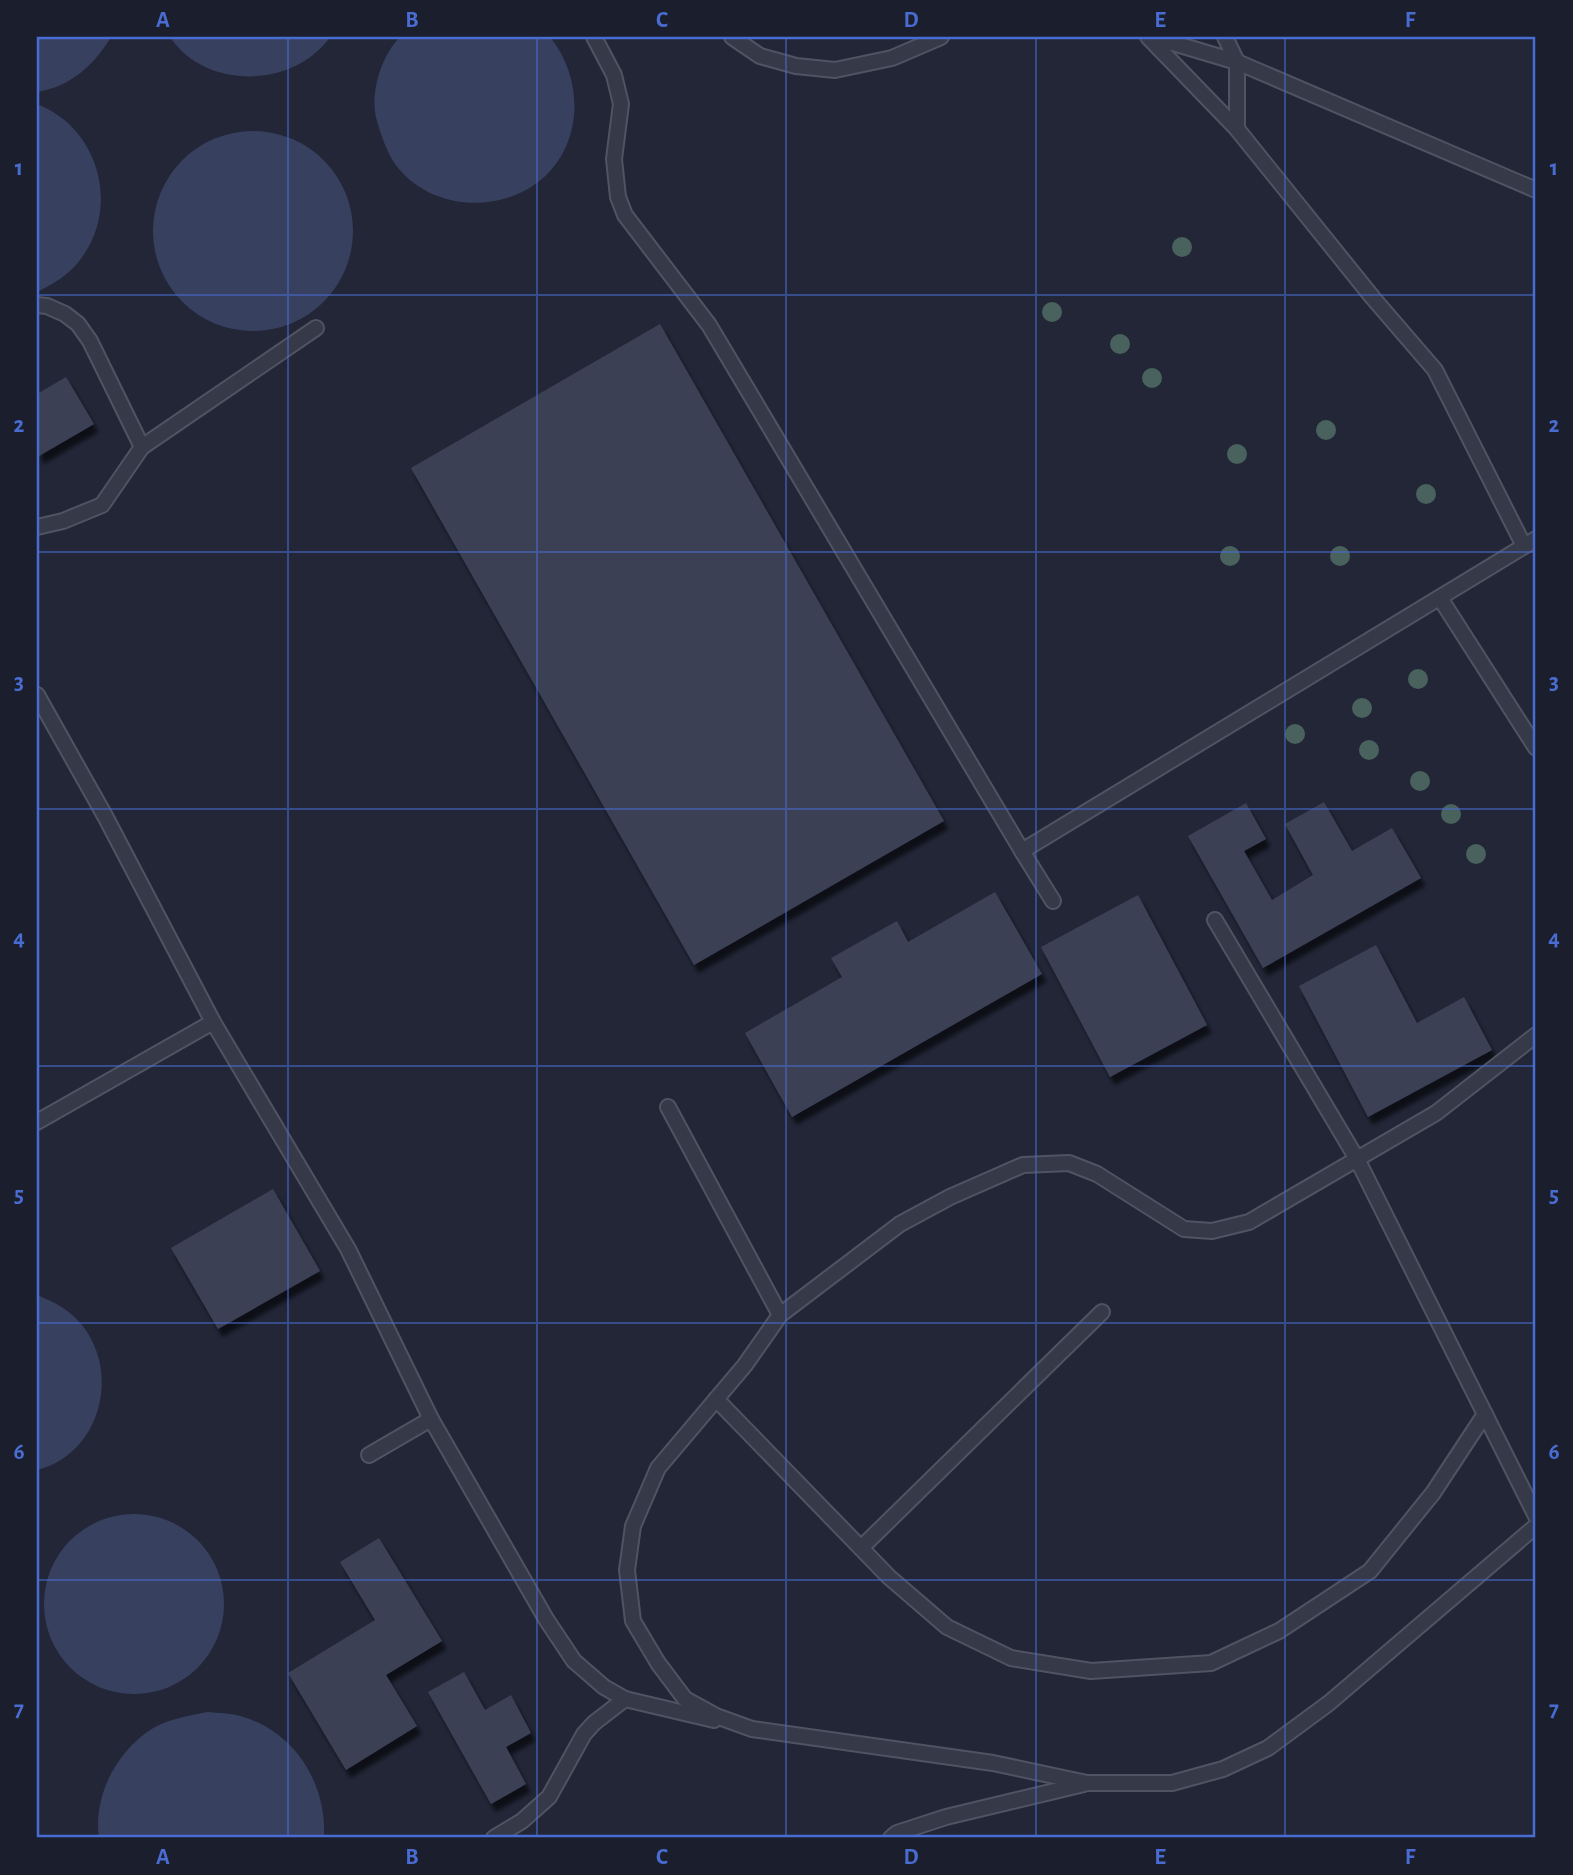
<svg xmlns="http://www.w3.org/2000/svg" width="1573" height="1875" viewBox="0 0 1573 1875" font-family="'Alegreya Sans',sans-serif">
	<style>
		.water { fill: #384060 }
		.building { fill: #3b4155; filter: url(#shadow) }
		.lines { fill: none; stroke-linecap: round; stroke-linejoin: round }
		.service-casing { stroke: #505362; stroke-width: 18 }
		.service { stroke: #353948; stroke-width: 14 }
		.tree { fill: #49625d }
		.grid { fill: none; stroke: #496cd2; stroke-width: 2; stroke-opacity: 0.55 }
		.neatline { fill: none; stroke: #496cd2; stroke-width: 2.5 }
		.grid-label { font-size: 23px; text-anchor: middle; font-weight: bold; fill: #496cd2 }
	</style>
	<defs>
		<filter id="shadow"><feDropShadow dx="4.5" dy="8" stdDeviation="2" flood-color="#0009"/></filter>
	</defs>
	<rect width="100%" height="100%" fill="#222637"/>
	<!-- water -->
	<g class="water">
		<path d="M37 37H111C94 65 70 87 37 92Z"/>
		<path d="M170 37H330C294 88 206 91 170 37Z"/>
		<path d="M400 37H550C587 82 583 154 531 187 490 213 431 207 399 169 388 156 382 138 377 121 369 95 381 56 400 37Z"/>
		<path d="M37 104C99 128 121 207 80 260 69 275 53 284 37 292Z"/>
		<circle cx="253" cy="231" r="100"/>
		<path d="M37 1295C54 1302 70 1310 82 1325 121 1374 100 1454 37 1470Z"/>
		<circle cx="134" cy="1604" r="90"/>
		<path d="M207 1712C218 1713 230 1713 240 1716 295 1731 327 1784 324 1838H99C93 1796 116 1753 150 1730 167 1719 188 1716 207 1712Z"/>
	</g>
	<!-- building -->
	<g class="building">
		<polygon points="660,324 944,821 694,965 411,468"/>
		<polygon points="66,377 94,424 39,456 37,451 37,394"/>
		<polygon points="1324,802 1352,851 1392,828 1421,878 1263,968 1188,836 1246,803 1266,839 1244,851 1272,900 1313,875 1285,824"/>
		<polygon points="995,892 1042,974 792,1117 745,1033 842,977 831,958 897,921 908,942"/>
		<polygon points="1138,895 1207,1025 1110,1077 1041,947"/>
		<polygon points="1376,945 1417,1023 1464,997 1492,1050 1368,1117 1299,986"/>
		<polygon points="273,1189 320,1271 218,1329 171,1248"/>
		<polygon points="379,1538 442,1641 386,1675 417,1726 346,1770 288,1673 375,1620 340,1562"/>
		<polygon points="464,1672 485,1710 511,1695 531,1733 506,1747 526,1784 491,1804 428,1692"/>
	</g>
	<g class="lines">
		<!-- service casing -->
		<g class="service-casing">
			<g id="service">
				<polyline points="594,37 614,75 621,104 614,159 618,197 625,215 709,325 1022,851 1053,901"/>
				<polyline points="732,37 760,56 796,66 835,70 892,58 941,37"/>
				<polyline points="1148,37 1237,129 1373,298 1435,370 1524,546"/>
				<polyline points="1153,37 1237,62 1536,190"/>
				<polyline points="1225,37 1237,62 1237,129"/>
				<polyline points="37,305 47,306 65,314 78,324 90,341 142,447"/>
				<polyline points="37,527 63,521 102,505 142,447 316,328"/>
				<polyline points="1440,598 1536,748"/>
				<polyline points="37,695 105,816 213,1022 348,1249 431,1419 546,1619 574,1661 604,1687 625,1699 594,1723 584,1734 549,1797 522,1821 494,1838"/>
				<polyline points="1022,851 1536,539"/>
				<polyline points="1215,920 1357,1159 1536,1516"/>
				<polyline points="1536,1035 1436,1113 1249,1222 1212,1231 1184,1229 1097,1174 1069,1163 1023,1165 950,1197 900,1224 780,1315 745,1365 658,1468 633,1526 627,1570 633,1621 658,1663 685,1699 716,1716 752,1729 993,1763 1087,1783 1172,1783 1223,1769 1268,1748 1329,1703 1536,1526"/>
				<polyline points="668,1107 780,1315"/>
				<polyline points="37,1122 213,1022"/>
				<polyline points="716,1399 889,1577 947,1627 1011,1658 1091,1671 1211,1663 1279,1631 1370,1571 1433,1493 1485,1414"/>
				<polyline points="369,1455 431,1419"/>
				<polyline points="861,1548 1102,1312"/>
				<polyline points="625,1699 714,1720"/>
				<polyline points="891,1838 897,1833 946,1817 1084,1784"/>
			</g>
		</g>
		<!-- service -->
		<use href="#service" class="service"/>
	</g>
	<!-- trees -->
	<g class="tree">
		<circle cx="1182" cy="247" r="10"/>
		<circle cx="1052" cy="312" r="10"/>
		<circle cx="1120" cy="344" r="10"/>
		<circle cx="1152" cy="378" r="10"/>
		<circle cx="1326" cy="430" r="10"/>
		<circle cx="1237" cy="454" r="10"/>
		<circle cx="1426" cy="494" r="10"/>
		<circle cx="1230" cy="556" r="10"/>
		<circle cx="1340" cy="556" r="10"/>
		<circle cx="1418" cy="679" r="10"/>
		<circle cx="1362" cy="708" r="10"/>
		<circle cx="1295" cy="734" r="10"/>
		<circle cx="1369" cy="750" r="10"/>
		<circle cx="1420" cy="781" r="10"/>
		<circle cx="1451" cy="814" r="10"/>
		<circle cx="1476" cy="854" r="10"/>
	</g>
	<!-- grid -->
	<path class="grid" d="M288 37V1838M537 37V1838M786 37V1838M1036 37V1838M1285 37V1838M37 295H1536M37 552H1536M37 809H1536M37 1066H1536M37 1323H1536M37 1580H1536"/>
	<!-- border -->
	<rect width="1573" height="1875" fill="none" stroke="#1b1e2c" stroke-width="77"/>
	<rect x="38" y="38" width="1496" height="1798" class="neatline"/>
	<g class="grid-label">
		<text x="163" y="27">A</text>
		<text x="412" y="27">B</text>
		<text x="662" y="27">C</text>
		<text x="911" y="27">D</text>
		<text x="1160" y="27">E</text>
		<text x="1410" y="27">F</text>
		<text x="19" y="175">1</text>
		<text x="1554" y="175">1</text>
		<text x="19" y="432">2</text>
		<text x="1554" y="432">2</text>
		<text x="19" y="689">3</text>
		<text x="1554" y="689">3</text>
		<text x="19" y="945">4</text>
		<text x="1554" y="945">4</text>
		<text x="19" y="1202">5</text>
		<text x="1554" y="1202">5</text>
		<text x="19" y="1459">6</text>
		<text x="1554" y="1459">6</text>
		<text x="19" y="1716">7</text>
		<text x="1554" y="1716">7</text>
		<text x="163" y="1864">A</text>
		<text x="412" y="1864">B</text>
		<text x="662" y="1864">C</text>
		<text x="911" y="1864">D</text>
		<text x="1160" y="1864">E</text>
		<text x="1410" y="1864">F</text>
	</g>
</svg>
